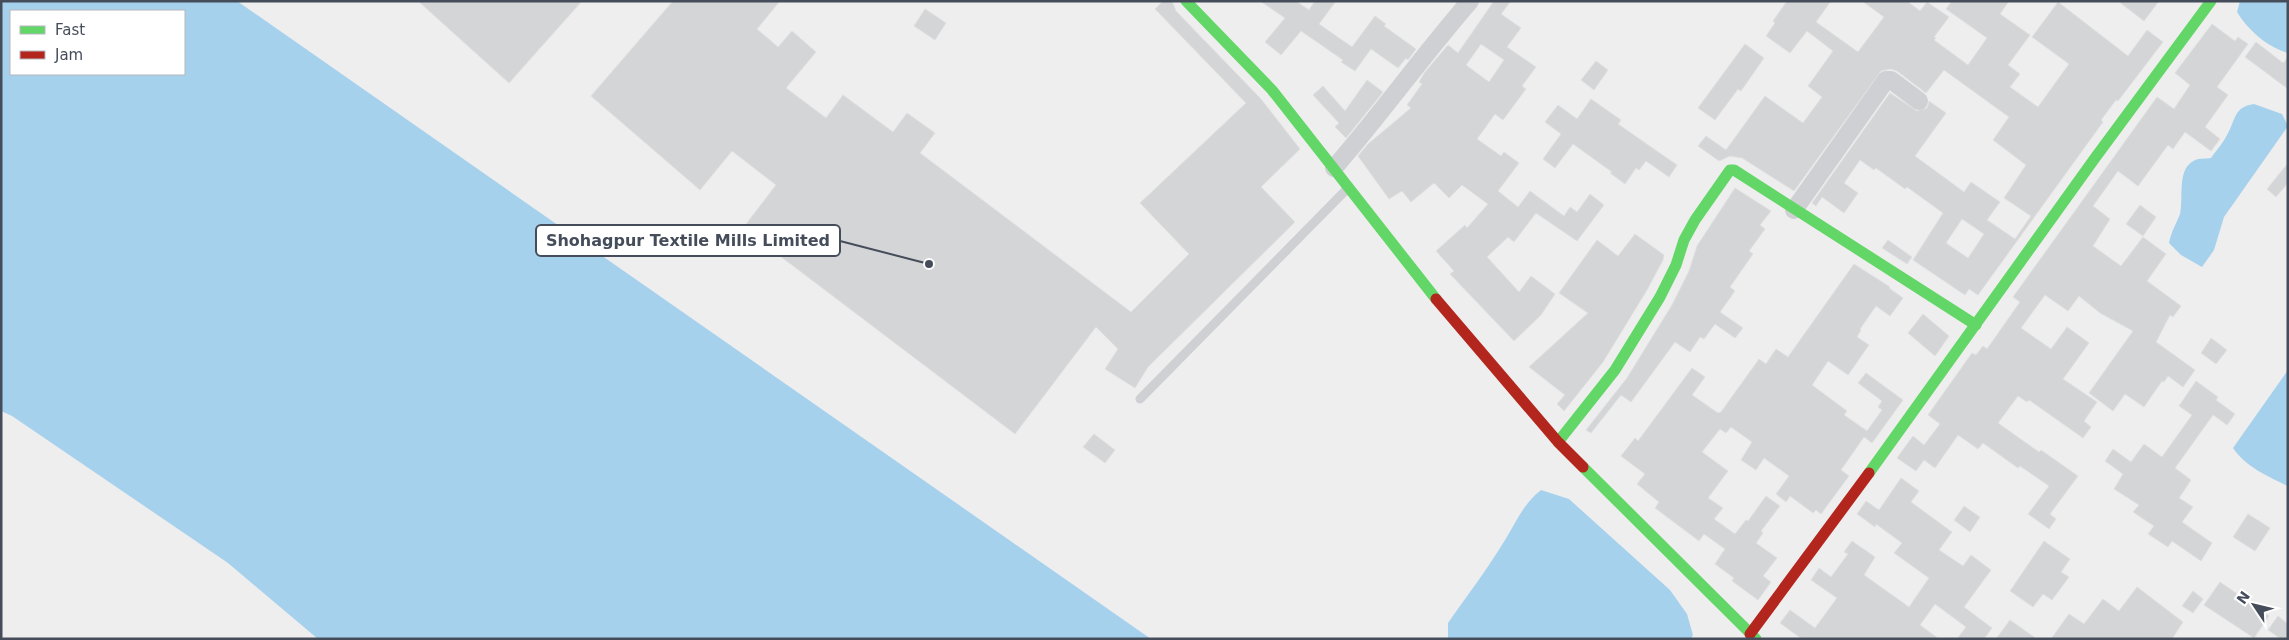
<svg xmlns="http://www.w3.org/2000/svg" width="2289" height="640" viewBox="0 0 2289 640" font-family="'DejaVu Sans',sans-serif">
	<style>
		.water { fill: #a6d1ed; fill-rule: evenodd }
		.building { fill: #d4d5d7; stroke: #e0e0e1; fill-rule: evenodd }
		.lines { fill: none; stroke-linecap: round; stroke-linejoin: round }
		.lane { stroke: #cfd0d4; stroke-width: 9 }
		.street { stroke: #cfd0d4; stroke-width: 18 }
		.fast { stroke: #63d668; stroke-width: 11 }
		.jam { stroke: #b3261e; stroke-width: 11 }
		.leader { fill: none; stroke: #454d5b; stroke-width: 2 }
		.callout-dot { fill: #454d5b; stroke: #fff; stroke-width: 2 }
		.callout { fill: #fff; stroke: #454d5b; stroke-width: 2 }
		.callout-label { font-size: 16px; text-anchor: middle; font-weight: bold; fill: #454d5b }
	</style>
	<rect width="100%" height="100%" fill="#efeeee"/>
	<!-- water -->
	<g class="water">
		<path d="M1 1H237L1151 639H318L228 563 12 416 1 411ZM11 11H184V74H11Z"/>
		<path d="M2240 1H2288V53C2267 47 2248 30 2237 12Z"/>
		<path d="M2254 104 2282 114 2288 126 2224 217 2214 250 2202 267 2181 255 2169 243C2171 232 2177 222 2180 214 2184 197 2176 169 2195 160 2199 158 2206 159 2211 158 2216 151 2223 143 2227 135 2236 120 2233 107 2254 104Z"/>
		<path d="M2288 370V486C2267 476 2246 467 2233 448Z"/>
		<path d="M1541 490 1569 499 1670 590 1687 614 1693 635 1691 639H1448V623C1467 596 1488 568 1505 540 1517 521 1523 504 1541 490Z"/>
	</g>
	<!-- building -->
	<g class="building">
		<polygon points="418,1 582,1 509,83"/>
		<polygon points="673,1 780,1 757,29 778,47 792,31 816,52 786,88 826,118 843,95 893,132 907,113 935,133 920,153 1131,312 1189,254 1140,203 1246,103 1155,9 1163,1 1172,1 1176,11 1261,99 1300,149 1261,187 1295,222 1148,367 1135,388 1105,369 1118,349 1096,327 1015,434 743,228 776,185 732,151 700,190 591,96"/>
		<polygon points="1260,1 1296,1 1309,10 1315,1 1336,1 1319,24 1352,47 1375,16 1386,24 1384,26 1416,49 1408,60 1406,58 1398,68 1371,49 1355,71 1341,62 1343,60 1301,31 1281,55 1265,42 1285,18"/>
		<path d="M1494 1H1511L1501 14 1521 28 1507 47 1536 67 1522 86 1526 89 1503 120 1495 114 1477 139 1501 156 1504 152 1519 163 1498 191 1518 207 1530 191 1564 216 1570 207 1577 212 1590 194 1604 205 1577 241 1536 213 1514 242 1508 237 1487 257 1519 292 1531 276 1555 294 1541 315 1514 341 1450 274 1454 271 1436 251 1465 225 1467 228 1488 204 1462 185 1449 198 1434 183 1411 202 1402 191 1389 199 1358 156 1368 144 1411 108 1407 105 1422 84 1419 82 1425 72 1448 45 1458 53ZM1481 44 1504 60 1489 82 1466 65Z"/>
		<path d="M1787 1H1831L1816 22 1858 52 1884 17 1862 1H1907L1920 11 1927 2 1949 17 1934 37 1936 38 1934 40 1968 65 1987 38 1946 9 1952 1H2009L2000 14 2030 35 2008 65 2020 74 2010 87 2038 107 2069 64 2032 37 2058 2 2128 56 2147 30 2163 42 2118 101 2116 100 2101 120 2103 122 1978 295 1969 289 1965 295 1913 260 1943 213 1907 187 1905 189 1876 168 1874 170 1860 160 1844 183 1858 193 1844 213 1822 197 1816 206 1812 203 1890 93 1917 111 1927 108 1929 101 1946 113 1915 156 1964 192 1971 182 2000 202 1987 220 2015 239 2031 216 2004 198 2026 165 1993 140 2009 117 1944 70 1926 93 1897 71 1891 69 1881 71 1794 191 1742 158 1730 156 1719 161 1698 146 1706 136 1726 150 1765 96 1803 123 1822 97 1808 86 1833 51 1807 31 1790 53 1766 36 1775 23 1773 21ZM1962 219 1984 234 1968 258 1946 243Z"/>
		<polygon points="2118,1 2159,1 2144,21"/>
		<polygon points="925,9 946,23 935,40 914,26"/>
		<polygon points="2212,24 2235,41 2238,37 2248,44 2217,87 2228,95 2205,127 2220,139 2211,151 2185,132 2173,149 2168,145 2138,186 2118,171 2093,206 2110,219 2093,246 2121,266 2143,237 2166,254 2147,281 2181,306 2173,317 2170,315 2156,342 2195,370 2183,387 2168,376 2164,382 2162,381 2144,407 2125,394 2113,411 2089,393 2133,331 2100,313 2079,296 2068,311 2045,295 2021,328 2051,349 2067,327 2089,343 2063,379 2097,402 2084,421 2091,427 2083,438 2029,400 2027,402 2018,396 1998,423 2039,452 2041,450 2078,476 2050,514 2056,519 2049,529 2028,514 2049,486 2020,466 2018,468 1983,443 1978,449 1958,435 1935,468 1924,460 1916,471 1897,458 1913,436 1924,445 1940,424 1928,415 1972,353 1976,355 1983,346 1987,349 2020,302 2013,297 2157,97 2174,109 2190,85 2175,73"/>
		<polygon points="2256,42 2283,63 2288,57 2288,89 2245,57"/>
		<polygon points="1745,44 1764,58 1741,91 1738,89 1715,120 1698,108"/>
		<polygon points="1596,61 1608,70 1594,90 1581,80"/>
		<polygon points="1367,80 1383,92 1346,138 1335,127 1339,123 1313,95 1323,86 1345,111"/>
		<polygon points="1591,99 1621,120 1618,124 1677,165 1669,177 1646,161 1639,170 1636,168 1625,184 1610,173 1612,172 1573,144 1555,168 1543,159 1561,134 1545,122 1558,105 1577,119"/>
		<polygon points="2288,163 2288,183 2276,197 2267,189"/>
		<polygon points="1735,188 1771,211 1760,225 1765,229 1749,251 1753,254 1730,287 1735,291 1720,312 1743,328 1735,338 1715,324 1704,339 1700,337 1690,352 1675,342 1631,402 1621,395 1591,433 1586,430 1627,378 1672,305 1689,271 1697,246"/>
		<polygon points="2140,205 2156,217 2143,236 2126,224"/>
		<polygon points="1635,234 1664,255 1663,260 1647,290 1603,362 1564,411 1557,404 1565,395 1529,367 1588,313 1559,293 1597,240 1618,256"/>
		<polygon points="1888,240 1912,257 1907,264 1882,248"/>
		<polygon points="1854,264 1890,287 1889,288 1903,298 1890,316 1876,306 1860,329 1861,330 1857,337 1869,345 1848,375 1828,361 1812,385 1847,411 1844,415 1867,431 1882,410 1878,407 1882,401 1858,383 1866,373 1903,400 1872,443 1864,437 1841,470 1849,476 1821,514 1816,510 1813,513 1790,496 1786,502 1776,494 1789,476 1764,458 1756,470 1741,460 1752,442 1731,427 1726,433 1720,429 1702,452 1728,471 1708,498 1723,508 1714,519 1735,534 1746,520 1748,521 1766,496 1780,506 1761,531 1763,533 1756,543 1777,558 1763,576 1771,582 1758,600 1732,581 1734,578 1715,564 1725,549 1704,534 1699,541 1655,508 1659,502 1637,484 1645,474 1621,456 1635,438 1638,441 1692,368 1705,377 1692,395 1718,413 1721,412 1759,359 1766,364 1776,349 1788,357"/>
		<polygon points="1923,314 1949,336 1935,356 1908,333"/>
		<polygon points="2211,338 2227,350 2216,364 2201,353"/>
		<polygon points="2196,381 2218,397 2216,400 2235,414 2227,425 2213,415 2175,468 2191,480 2179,498 2193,507 2182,522 2212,543 2201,561 2172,541 2168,547 2148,534 2154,526 2133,512 2139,505 2114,489 2123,474 2105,461 2113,449 2131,462 2144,444 2162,457 2192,415 2179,406"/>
		<polygon points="1094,434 1115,450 1105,463 1083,447"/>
		<polygon points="1901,478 1919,491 1911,502 1952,532 1939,550 1963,566 1971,555 1991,570 1964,607 1992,628 1984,639 1957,639 1966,627 1935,604 1920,625 1939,639 1802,639 1780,623 1790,610 1815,628 1837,598 1811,580 1819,568 1831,577 1848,554 1844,552 1852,541 1875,557 1864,575 1909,607 1929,578 1894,553 1902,543 1876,524 1875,527 1857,514 1866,501 1879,510"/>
		<polygon points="1964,506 1980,517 1970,532 1954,520"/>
		<polygon points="2248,514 2270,528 2255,551 2233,537"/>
		<polygon points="2044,541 2070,559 2061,572 2069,577 2052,600 2043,594 2033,607 2010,591"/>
		<polygon points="2220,582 2269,616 2254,638 2204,605"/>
		<polygon points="2137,587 2183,622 2172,639 2051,639 2069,614 2084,624 2103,599 2119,611"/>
		<polygon points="2193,591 2203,599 2193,613 2182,606"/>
		<polygon points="2278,616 2288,624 2288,639 2281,639 2268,630"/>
		<polygon points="2010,620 2037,639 1996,639"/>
	</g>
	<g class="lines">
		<!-- lane -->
		<polyline class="lane" points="1140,399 1347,189"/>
		<!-- street -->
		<g class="street">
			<path d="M1334 168C1381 114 1423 55 1470 1"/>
			<polyline points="1794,210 1886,80 1891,80 1919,101"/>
		</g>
		<!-- fast -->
		<g class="fast">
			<polyline points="1186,1 1272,90 1436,299"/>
			<polyline points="1558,442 1615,370 1660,297 1676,265 1684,240 1695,220 1730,170 1734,170 1976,325"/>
			<polyline points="1583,467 1756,639"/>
			<polyline points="1869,473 2095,158 2211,1"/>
		</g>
		<!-- jam -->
		<g class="jam">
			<polyline points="1436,299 1558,442 1583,467"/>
			<polyline points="1750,634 1869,473"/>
		</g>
	</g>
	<!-- callouts -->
	<path class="leader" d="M929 264L840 241"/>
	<circle class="callout-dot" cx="929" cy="264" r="5"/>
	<rect class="callout" x="536" y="225" width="304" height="31" rx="5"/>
	<g class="callout-label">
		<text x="688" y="246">Shohagpur Textile Mills Limited</text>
	</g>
	<!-- border -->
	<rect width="2289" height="640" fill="none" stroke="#454d5b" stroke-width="5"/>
	<!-- legend -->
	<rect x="10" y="10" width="175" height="65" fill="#ffffff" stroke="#b5b8bd"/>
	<rect x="20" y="26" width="25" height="8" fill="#63d668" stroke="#b5b8bd"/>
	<text x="55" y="35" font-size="15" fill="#454d5b">Fast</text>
	<rect x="20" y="51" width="25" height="8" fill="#b3261e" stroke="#b5b8bd"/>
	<text x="55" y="60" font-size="15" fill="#454d5b">Jam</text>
	<!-- north arrow -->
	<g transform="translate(2254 605) rotate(305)" stroke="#ffffff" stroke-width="4" paint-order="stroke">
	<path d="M0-4L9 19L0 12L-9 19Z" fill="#454d5b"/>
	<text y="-8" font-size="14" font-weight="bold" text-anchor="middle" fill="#454d5b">N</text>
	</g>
</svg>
